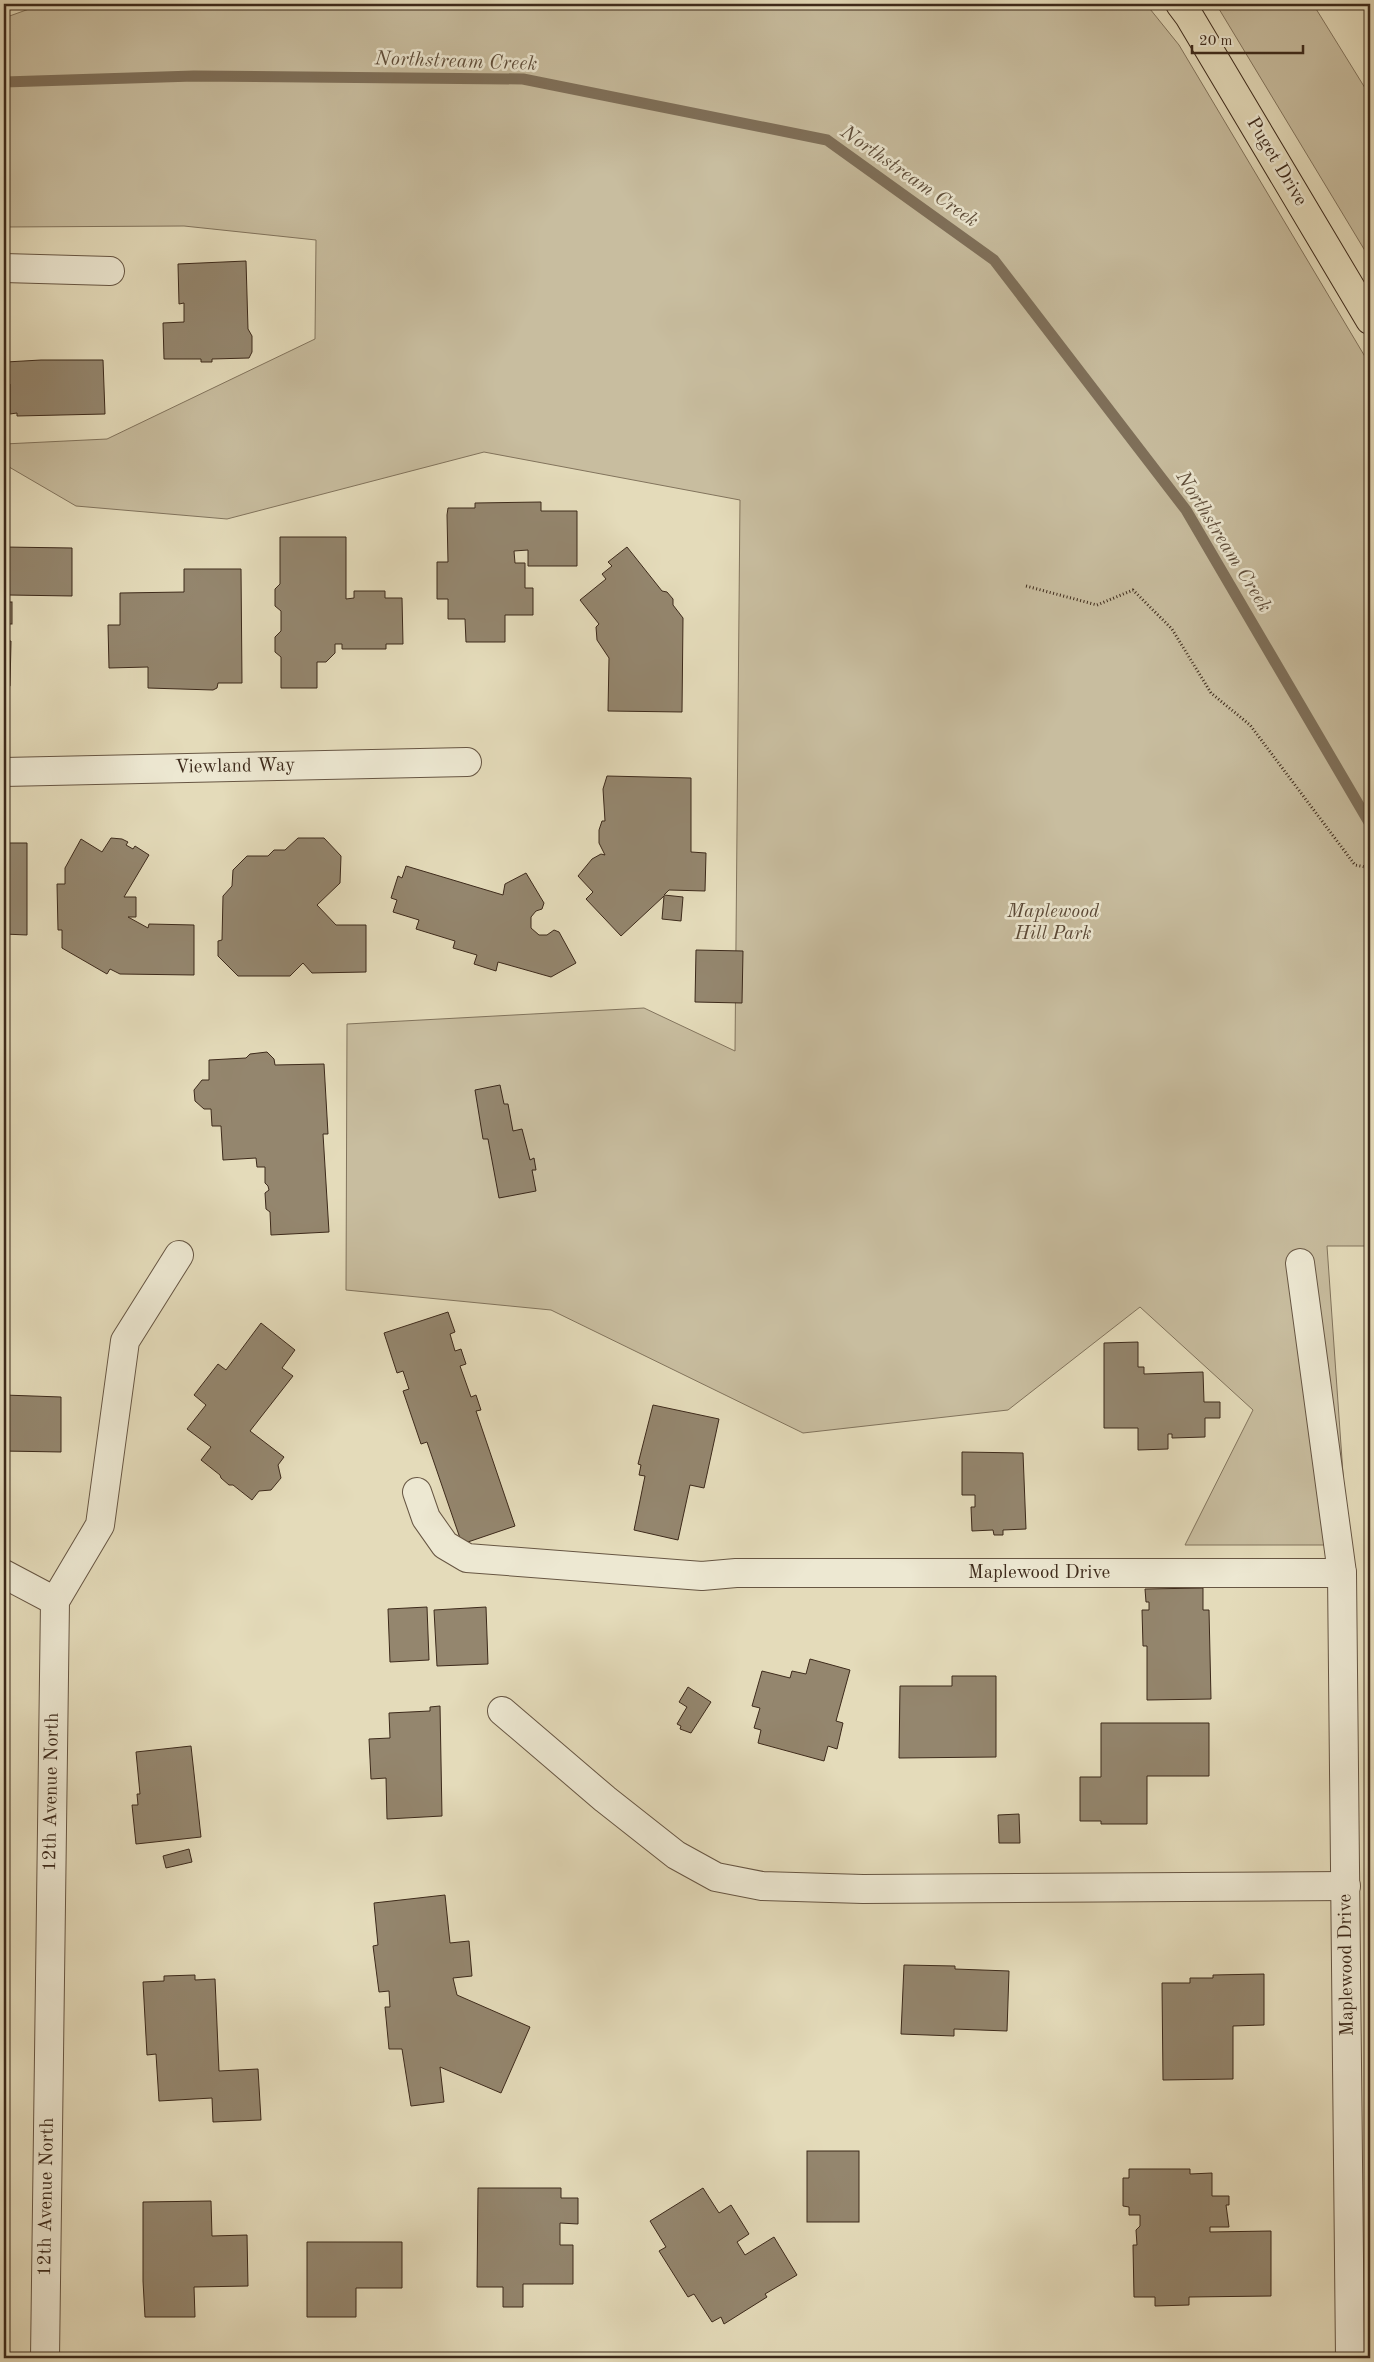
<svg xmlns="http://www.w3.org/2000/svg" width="1374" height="2362" viewBox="0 0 1374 2362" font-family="'Old Standard TT',serif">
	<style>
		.green { fill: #c8bd9f; stroke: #82745d }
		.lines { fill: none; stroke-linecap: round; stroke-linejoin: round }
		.stream { stroke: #7f705a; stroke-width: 11 }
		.building { fill: #94866e; stroke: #3d2a1b }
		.minor-casing { stroke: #675643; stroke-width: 30 }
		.major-casing { stroke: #3d2a1b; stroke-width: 30 }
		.path { stroke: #3d2a1b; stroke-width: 3; stroke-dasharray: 1 2.5; stroke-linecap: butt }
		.minor { stroke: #ede8d2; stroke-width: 28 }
		.major { stroke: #e4dbba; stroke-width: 28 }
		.labels { text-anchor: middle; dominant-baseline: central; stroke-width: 5; stroke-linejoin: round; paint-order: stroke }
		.street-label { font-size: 19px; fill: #3d2a1b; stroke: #ede8d2 }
		.park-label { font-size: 19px; font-style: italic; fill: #594735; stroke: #ede8d2 }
		.water-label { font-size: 20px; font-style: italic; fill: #5e4d3a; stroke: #ede8d2 }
	</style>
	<rect width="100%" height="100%" fill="#e4dbba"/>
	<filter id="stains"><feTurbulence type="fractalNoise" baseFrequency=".004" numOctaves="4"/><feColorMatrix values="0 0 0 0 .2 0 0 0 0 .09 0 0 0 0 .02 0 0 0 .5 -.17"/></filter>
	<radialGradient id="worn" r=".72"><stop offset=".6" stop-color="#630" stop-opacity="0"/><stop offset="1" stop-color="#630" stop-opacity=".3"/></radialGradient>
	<!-- green -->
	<g class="green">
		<polygon points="43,4 1146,4 1179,45 1370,365 1370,1246 1327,1246 1348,1545 1185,1545 1253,1410 1140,1307 1008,1410 803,1433 551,1310 346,1290 347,1024 644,1008 735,1051 740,500 484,452 227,519 76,506 4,464 4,444 107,439 315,339 316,240 184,226 4,227 4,18"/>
		<polygon points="1216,4 1313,4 1370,96 1370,259"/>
	</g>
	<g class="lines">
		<!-- stream -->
		<polyline class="stream" points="4,82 194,76 523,79 827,140 994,260 1186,510 1370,824"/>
	</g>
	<!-- building -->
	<g class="building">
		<polygon points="246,261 248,329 252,336 252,352 249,358 212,359 212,362 201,362 201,359 164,359 163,323 184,322 184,303 179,304 178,264"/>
		<polygon points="41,360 103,360 105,414 17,416 17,413 10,414 10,384 6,384 6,362"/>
		<polygon points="541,502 541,511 577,511 577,566 528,566 528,550 514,551 515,563 525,563 525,588 533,588 533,615 505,615 505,642 466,642 465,619 448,619 448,599 437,599 437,562 448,562 447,515 448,508 475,508 475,503"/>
		<polygon points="280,537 346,537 346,599 354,598 354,591 385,591 385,598 402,598 403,644 386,644 386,649 342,649 342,644 335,644 335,653 326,662 317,662 317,688 281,688 281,657 275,652 275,637 281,631 281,611 275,606 275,589 280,584"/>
		<polygon points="4,547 72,548 72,596 9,595 9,586 4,586"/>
		<polygon points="627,547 662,591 667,592 673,599 673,605 683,618 682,712 608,711 609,658 597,640 596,627 599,624 580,600 606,579 602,574 612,566 608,562"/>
		<polygon points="184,569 241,569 242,683 218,683 217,688 213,690 148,688 148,667 109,668 108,625 120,625 120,593 184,592"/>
		<rect x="4" y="602" width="8" height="22"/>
		<polygon points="4,641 11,641 10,686 4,693"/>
		<polygon points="607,776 691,778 691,852 706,853 705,891 669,890 664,895 683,897 681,921 662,919 664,896 621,936 586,899 593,892 578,876 592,859 601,854 605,855 599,843 599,830 602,821 605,821 603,789"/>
		<polygon points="111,838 122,839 128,842 126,845 133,849 135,846 149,855 124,897 136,897 136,917 128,917 148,928 149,924 194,925 194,975 120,974 110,969 107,974 62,948 62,930 58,930 57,884 65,884 65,868 81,839 102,852"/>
		<polygon points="298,838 324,838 341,856 340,883 317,905 336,925 366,925 366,972 312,973 303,963 290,976 238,976 218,956 218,941 222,940 223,896 232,886 233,870 247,856 268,856 274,850 285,850"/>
		<polygon points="4,843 27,843 27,935 4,934"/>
		<polygon points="406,866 503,895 505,884 526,873 544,903 542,909 536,911 531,917 531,928 539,935 547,935 554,930 559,932 576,963 551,977 498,962 496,971 474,964 477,955 453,948 455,941 416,929 419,920 393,912 397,900 391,898 398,876 402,878"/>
		<polygon points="696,950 743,951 742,1003 695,1002"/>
		<polygon points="267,1052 274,1059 275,1065 324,1064 328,1134 323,1134 329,1232 271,1235 270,1212 266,1209 265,1193 269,1190 268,1186 265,1183 265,1167 257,1167 256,1158 223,1160 221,1126 212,1126 211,1109 204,1109 195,1101 194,1090 202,1080 209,1080 209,1060 246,1058 250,1054"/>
		<polygon points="500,1085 504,1104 508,1104 513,1131 522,1129 530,1160 534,1158 536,1170 532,1170 536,1191 499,1198 488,1139 483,1139 475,1090"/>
		<polygon points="448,1312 455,1332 450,1334 455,1351 461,1349 466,1364 460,1366 471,1397 476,1395 481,1410 476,1411 515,1526 462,1544 427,1442 421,1444 403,1391 409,1389 403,1371 397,1373 384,1333"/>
		<polygon points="261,1323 295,1350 282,1368 293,1376 250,1431 284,1457 278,1465 281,1478 271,1490 259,1491 252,1500 233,1485 229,1485 221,1478 220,1475 201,1460 211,1447 187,1429 206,1405 194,1395 218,1364 226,1370"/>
		<polygon points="1138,1342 1138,1367 1144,1367 1144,1374 1203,1372 1204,1402 1220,1402 1220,1418 1205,1418 1205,1437 1172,1438 1172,1434 1168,1434 1168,1449 1138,1450 1138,1428 1104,1428 1104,1343"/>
		<polygon points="4,1395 61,1397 61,1452 4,1451 4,1461 8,1461 5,1503"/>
		<polygon points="653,1405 719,1419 704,1488 690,1485 678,1540 634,1530 645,1476 639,1475 641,1465 638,1464"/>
		<polygon points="962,1452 1023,1453 1026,1529 1003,1530 1003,1535 994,1535 993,1530 972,1531 971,1507 975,1507 975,1495 962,1495"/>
		<polygon points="1203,1588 1203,1610 1209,1610 1211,1699 1147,1700 1147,1646 1143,1646 1142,1610 1149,1610 1149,1602 1146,1602 1145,1589"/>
		<polygon points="427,1607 429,1660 390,1662 388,1609"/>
		<polygon points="486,1607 488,1664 437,1666 434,1610"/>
		<polygon points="810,1659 850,1670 836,1721 843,1723 837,1749 828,1746 824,1761 758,1743 761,1730 754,1728 760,1708 752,1706 762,1671 790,1678 792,1671 806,1674"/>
		<polygon points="952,1676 996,1676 996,1757 899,1758 900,1686 952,1686"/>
		<polygon points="688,1687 711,1702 691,1733 680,1729 681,1726 677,1724 687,1707 679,1702"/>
		<polygon points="440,1706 442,1816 387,1819 386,1778 371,1779 369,1739 390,1738 389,1713 430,1711 430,1707"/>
		<polygon points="1101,1723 1209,1723 1209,1776 1147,1776 1147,1824 1101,1824 1101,1821 1080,1821 1080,1777 1101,1777"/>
		<polygon points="191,1746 201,1837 136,1844 132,1805 138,1805 137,1794 140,1794 136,1752"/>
		<polygon points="1019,1814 1020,1843 999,1843 998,1815"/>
		<polygon points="189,1849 192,1862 166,1868 163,1856"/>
		<polygon points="445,1895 450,1943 469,1941 472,1976 453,1978 457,1995 530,2027 501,2093 440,2067 444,2102 411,2106 402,2049 389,2049 385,2007 390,2007 389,1991 379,1992 373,1946 378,1945 374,1903"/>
		<polygon points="904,1965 955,1966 955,1969 1009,1971 1007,2031 954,2029 954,2036 901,2034"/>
		<polygon points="1264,1974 1264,2025 1233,2026 1233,2079 1163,2080 1162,1983 1190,1983 1190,1978 1213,1978 1213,1975"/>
		<polygon points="195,1975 195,1980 215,1979 219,2071 258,2069 261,2120 213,2122 212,2098 159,2101 156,2054 147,2055 143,1982 164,1981 164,1976"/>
		<rect x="807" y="2151" width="52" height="71"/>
		<polygon points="1129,2169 1190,2169 1190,2174 1212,2173 1212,2196 1229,2196 1229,2205 1226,2205 1229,2227 1210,2227 1210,2232 1271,2231 1271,2296 1189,2297 1189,2305 1155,2306 1155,2297 1134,2297 1133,2245 1137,2245 1136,2230 1140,2226 1140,2215 1129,2215 1129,2207 1123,2206 1123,2178 1129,2178"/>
		<polygon points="478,2188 561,2188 561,2198 578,2198 578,2224 560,2223 560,2245 573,2245 573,2284 523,2284 523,2307 503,2307 503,2287 477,2287"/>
		<polygon points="703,2188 719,2213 731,2205 749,2234 737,2242 745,2255 774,2237 797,2275 765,2294 767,2297 724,2324 721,2317 712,2322 694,2294 688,2297 659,2251 666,2247 650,2221"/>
		<polygon points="211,2201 212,2236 247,2235 248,2286 194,2287 195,2317 145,2317 143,2281 143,2202"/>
		<polygon points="307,2242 402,2242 402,2288 356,2288 356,2317 307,2317"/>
		<polygon points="1237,2357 1237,2358 1170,2358"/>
	</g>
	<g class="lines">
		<!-- minor casing -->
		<g class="minor-casing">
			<g id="minor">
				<polyline points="4,268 110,271"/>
				<polyline points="4,772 467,762"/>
				<polyline points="1300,1263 1342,1573 1350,2358"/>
				<polyline points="417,1492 426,1518 445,1545 467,1558 702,1576 736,1573 1342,1573"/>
				<polyline points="4,1574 55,1601"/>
				<polyline points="502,1711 605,1799 676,1855 716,1877 762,1886 863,1889 1346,1886"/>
				<polyline points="45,2358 55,1601 100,1525 125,1341 179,1255"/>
			</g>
		</g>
		<!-- major casing -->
		<g class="major-casing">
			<polyline id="major" points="1180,4 1189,16 1370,320"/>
		</g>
		<!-- path -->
		<polyline class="path" points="1026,586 1097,605 1133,590 1172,629 1211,693 1250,725 1355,865 1370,868"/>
		<!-- minor -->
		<use href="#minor" class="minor"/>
		<!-- major -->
		<use href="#major" class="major"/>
	</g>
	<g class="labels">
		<!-- street labels -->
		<g class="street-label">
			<text transform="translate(1276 162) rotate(59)">Puget Drive</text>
			<text transform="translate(235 767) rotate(-1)">Viewland Way</text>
			<text x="1039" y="1573">Maplewood Drive</text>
			<text transform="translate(52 1792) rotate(-89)">12th Avenue North</text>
			<text transform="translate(1347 1965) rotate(-91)">Maplewood Drive</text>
			<text transform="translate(47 2197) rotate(-89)">12th Avenue North</text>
		</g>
		<!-- park labels -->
		<g class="park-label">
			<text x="1053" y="912">Maplewood<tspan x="1053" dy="22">Hill Park</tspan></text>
		</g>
		<!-- water labels -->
		<g class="water-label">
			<text transform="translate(456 62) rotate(2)">Northstream Creek</text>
			<text transform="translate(909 177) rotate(35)">Northstream Creek</text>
			<text transform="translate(1223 542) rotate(58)">Northstream Creek</text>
		</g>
	</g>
	<!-- margin -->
	<rect width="1374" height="2362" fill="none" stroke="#e4dbba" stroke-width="20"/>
	<rect x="5" y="5" width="1364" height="2352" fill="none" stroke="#3d2a1b" stroke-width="2.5"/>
	<rect x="10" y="10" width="1354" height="2342" fill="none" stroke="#3d2a1b"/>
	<!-- scale -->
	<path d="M1192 45v8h111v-8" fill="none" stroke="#3d2a1b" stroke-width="2.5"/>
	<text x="1199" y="45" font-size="15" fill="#3d2a1b" stroke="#ede8d2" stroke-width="4" paint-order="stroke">20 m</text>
	<rect width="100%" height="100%" filter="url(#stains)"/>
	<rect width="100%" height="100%" fill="url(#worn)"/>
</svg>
